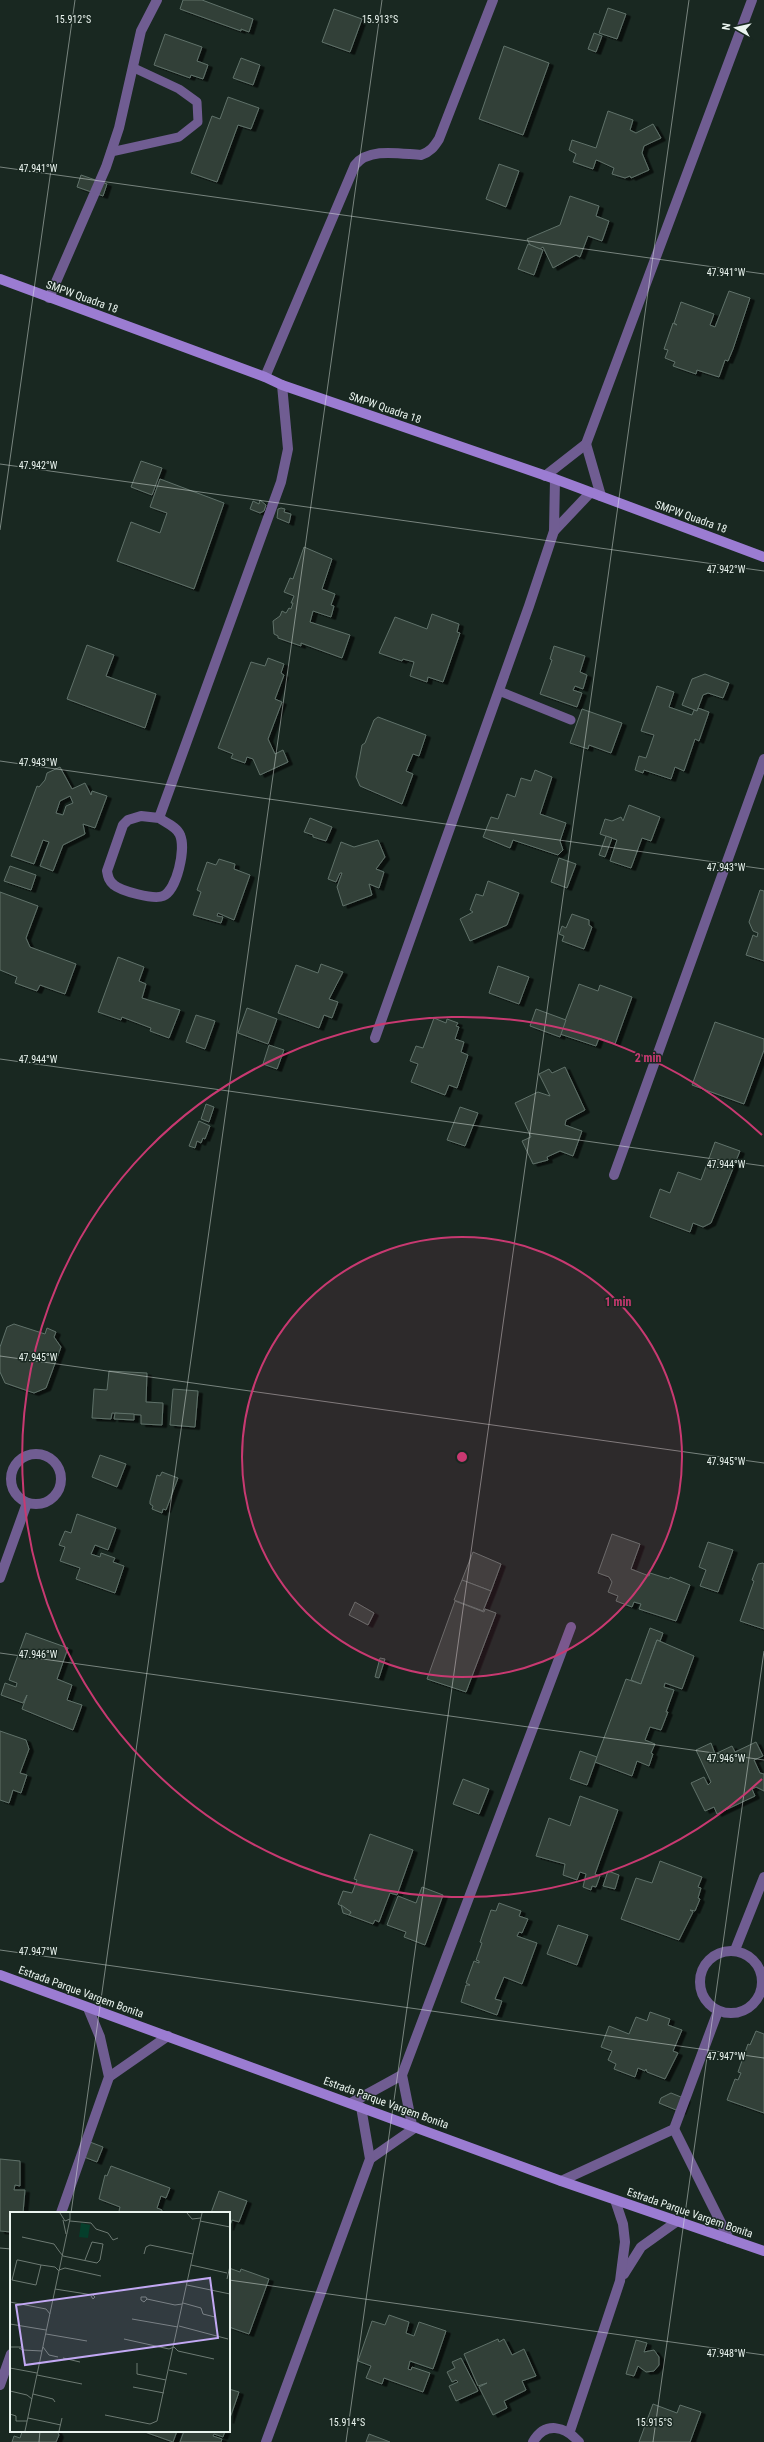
<svg xmlns="http://www.w3.org/2000/svg" width="764" height="2442" viewBox="0 0 764 2442" font-family="'Roboto Condensed',sans-serif">
	<style>
		.building { fill: #314139; stroke: #607169; fill-rule: evenodd; filter: url(#shadow) }
		.lines { fill: none; stroke-linecap: round; stroke-linejoin: round }
		.lane { stroke: #705d92; stroke-width: 9 }
		.street { stroke: #705d92; stroke-width: 10 }
		.secondary { stroke: #9b7cd2; stroke-width: 10 }
		.ticks { fill: none; stroke: #eaf4ef; stroke-width: 1; stroke-opacity: 0.45 }
		.ring { fill: none; stroke: #c83971; stroke-width: 2 }
		.labels { text-anchor: middle; dominant-baseline: central; stroke-width: 3; stroke-linejoin: round; paint-order: stroke }
		.street-label { font-size: 11px; fill: #eaf4ef; stroke: #192821 }
		.inset-road { fill: none; stroke: #6d7a73; stroke-width: 1 }
		.view { fill: #c2a8f3; fill-opacity: 0.15; stroke: #c2a8f3; stroke-width: 2 }
		.inset-edge { fill: none; stroke: #eaf4ef; stroke-width: 2 }
		.ticks-label { font-size: 10px; text-anchor: middle; fill: #eaf4ef; stroke: #192821; stroke-width: 3; stroke-linejoin: round; paint-order: stroke }
		.centre { fill: #c83971; stroke: #192821; stroke-width: 2 }
		.ring-label { font-size: 12px; text-anchor: middle; font-weight: bold; fill: #c83971; stroke: #192821; stroke-width: 3; stroke-linejoin: round; paint-order: stroke }
	</style>
	<defs>
		<filter id="shadow"><feDropShadow dx="4.5" dy="2.5" stdDeviation="0" flood-color="#0009"/></filter>
	</defs>
	<rect width="100%" height="100%" fill="#192821"/>
	<!-- building -->
	<g class="building">
		<polygon points="183,0 202,0 253,19 249,32 241,29 241,31 180,9"/>
		<polygon points="608,8 626,14 617,39 599,33"/>
		<polygon points="334,9 362,19 350,52 322,42"/>
		<polygon points="594,33 602,36 596,52 588,49"/>
		<polygon points="165,34 202,47 197,61 208,65 203,79 191,75 190,78 154,65"/>
		<polygon points="504,46 549,63 523,135 479,119"/>
		<polygon points="241,58 260,65 253,85 233,78"/>
		<polygon points="228,97 259,108 251,129 238,125 217,182 191,173 212,116 220,119"/>
		<polygon points="608,111 633,120 630,130 636,133 653,124 661,138 644,146 642,153 649,170 631,178 630,176 625,178 612,174 614,168 599,161 596,160 593,169 573,162 576,154 569,150 572,140 596,148"/>
		<polygon points="499,164 519,171 506,207 486,199"/>
		<polygon points="81,175 107,184 103,196 77,187"/>
		<polygon points="570,196 599,206 596,216 609,221 602,241 588,236 580,257 576,255 553,268 543,247 540,249 530,245 527,239 560,225"/>
		<polygon points="528,244 543,250 534,275 518,269"/>
		<polygon points="729,291 750,298 733,349 728,361 725,360 719,377 697,370 696,374 673,366 675,362 665,358 668,350 664,349 673,323 677,325 674,323 681,302 714,314 710,325 715,327"/>
		<polygon points="141,461 162,468 152,495 131,487"/>
		<polygon points="160,479 224,503 194,589 117,561 131,522 160,533 167,513 150,507"/>
		<polygon points="260,500 266,505 264,511 260,513 250,509 253,501 259,504"/>
		<polygon points="281,508 285,509 284,512 291,514 289,523 277,518 278,509"/>
		<polygon points="304,547 332,559 322,589 335,594 331,605 334,606 331,617 313,611 310,622 350,635 342,658 301,643 301,646 278,638 278,636 274,634 273,621 280,616 282,611 286,613 289,608 291,609 293,603 291,603 294,596 284,592 290,578 293,579"/>
		<polygon points="432,614 459,624 457,632 460,633 443,682 428,677 427,682 410,676 414,662 403,659 402,661 379,653 395,617 427,629"/>
		<polygon points="87,645 114,655 106,676 156,694 145,728 67,699"/>
		<polygon points="554,646 585,656 580,672 587,675 583,689 575,686 573,690 582,693 577,707 540,694 552,660 550,659"/>
		<polygon points="268,658 284,664 281,673 284,675 275,699 282,702 268,739 275,754 283,750 288,762 260,775 253,759 247,757 245,763 231,758 233,754 218,748 251,662 265,666"/>
		<polygon points="705,674 729,683 723,698 708,693 703,695 697,711 682,705 692,679"/>
		<polygon points="657,686 674,692 669,707 692,715 694,710 697,711 698,708 709,712 699,741 695,739 684,771 675,767 671,779 644,770 643,773 635,770 639,756 646,758 654,735 641,731"/>
		<polygon points="582,709 622,723 611,753 589,745 588,749 570,743"/>
		<polygon points="378,717 426,735 419,756 413,754 406,771 413,774 402,804 360,786 356,777 362,745 365,743 374,720"/>
		<path d="M60 767 72 789 85 783 91 795 92 791 107 796 95 828 83 824 85 834 63 845 53 871 40 866 49 842 43 840 34 864 11 856 37 786 39 787 45 780 47 773ZM70 796 73 803 66 806 63 815 56 813 60 801Z"/>
		<polygon points="535,770 552,777 540,814 566,823 560,841 563,850 558,855 513,840 510,848 483,837 491,817 498,819 507,794 515,797 521,778 531,781"/>
		<polygon points="629,805 660,817 651,841 642,838 631,868 610,861 617,840 600,834 605,819 612,821 621,817 623,821"/>
		<polygon points="310,818 332,827 326,841 313,837 313,835 304,832"/>
		<polygon points="606,836 612,838 605,857 599,855"/>
		<polygon points="378,840 385,857 376,869 384,872 379,888 369,884 372,895 343,906 337,887 342,873 340,873 336,882 328,879 341,842 354,847"/>
		<polygon points="559,858 576,864 567,888 551,882"/>
		<polygon points="219,859 235,864 234,869 250,875 234,920 218,913 217,916 223,917 221,923 193,915 201,892 197,890 207,862 216,865"/>
		<polygon points="10,866 36,875 31,890 4,881"/>
		<polygon points="488,881 519,893 507,925 470,941 460,919 473,912 470,910 476,894 483,896"/>
		<polygon points="760,890 764,891 764,961 746,955 753,935 757,937 758,933 753,931 749,922"/>
		<polygon points="0,892 38,906 26,938 30,947 76,964 65,994 40,985 37,991 15,983 17,977 0,970"/>
		<polygon points="572,914 589,920 589,925 592,927 584,949 562,941 564,936 559,934 562,926 566,928"/>
		<polygon points="118,957 144,967 139,981 146,984 142,998 180,1010 169,1038 150,1031 151,1028 122,1017 121,1020 98,1012"/>
		<polygon points="321,964 343,972 329,999 338,1002 332,1018 324,1015 319,1028 278,1013 296,965 318,973"/>
		<polygon points="498,966 529,977 519,1004 489,993"/>
		<polygon points="579,984 598,991 600,985 632,997 615,1044 599,1038 596,1046 560,1034"/>
		<polygon points="247,1008 277,1019 268,1044 238,1033"/>
		<polygon points="536,1009 566,1020 560,1037 530,1026"/>
		<polygon points="196,1015 215,1021 205,1049 186,1042"/>
		<polygon points="434,1018 446,1023 447,1019 458,1023 456,1026 459,1027 455,1039 464,1042 461,1052 468,1055 457,1088 449,1085 445,1095 411,1082 418,1064 410,1061 416,1046 423,1048"/>
		<polygon points="715,1022 764,1039 764,1050 744,1104 692,1085"/>
		<polygon points="269,1045 284,1050 277,1069 263,1064"/>
		<polygon points="565,1067 585,1110 566,1120 565,1125 582,1131 573,1156 560,1151 547,1157 548,1160 533,1164 522,1141 531,1137 515,1103 538,1092 550,1096 539,1074 549,1069 552,1073"/>
		<polygon points="206,1104 214,1107 209,1122 201,1119"/>
		<polygon points="460,1107 478,1113 465,1146 447,1140"/>
		<polygon points="199,1121 210,1126 205,1139 203,1138 201,1143 197,1141 195,1148 189,1146"/>
		<polygon points="715,1142 740,1151 711,1223 703,1227 693,1223 690,1232 650,1217 660,1189 670,1193 678,1172 701,1180"/>
		<polygon points="14,1324 45,1334 47,1328 56,1332 54,1337 61,1347 46,1388 34,1393 5,1383 0,1372 0,1347 7,1327"/>
		<polygon points="109,1371 147,1373 146,1402 163,1403 162,1425 141,1424 141,1415 112,1413 111,1419 92,1418 94,1389 107,1390"/>
		<polygon points="173,1389 198,1391 195,1427 170,1425"/>
		<polygon points="115,1413 134,1414 134,1420 114,1419"/>
		<polygon points="100,1455 126,1464 117,1487 92,1477"/>
		<polygon points="162,1472 178,1478 166,1510 163,1509 162,1513 152,1509 153,1506 150,1504 150,1501 157,1475 160,1476"/>
		<polygon points="77,1514 116,1528 108,1550 95,1545 91,1554 100,1557 101,1553 115,1558 113,1562 124,1566 115,1593 76,1579 80,1568 60,1561 65,1547 59,1545 65,1531 71,1533"/>
		<polygon points="612,1534 640,1544 631,1569 649,1576 650,1573 669,1579 670,1577 690,1585 676,1621 639,1609 641,1604 634,1602 632,1607 616,1601 618,1596 608,1592 612,1582 609,1577 598,1573"/>
		<polygon points="708,1542 733,1550 718,1592 700,1586 706,1570 699,1567"/>
		<polygon points="473,1552 501,1564 491,1591 462,1580"/>
		<polygon points="763,1563 764,1564 764,1629 740,1621 754,1581 752,1580 758,1564"/>
		<polygon points="462,1580 491,1591 483,1611 454,1600"/>
		<polygon points="455,1601 484,1612 485,1609 496,1613 466,1692 427,1679"/>
		<polygon points="355,1602 374,1613 368,1625 349,1615"/>
		<polygon points="650,1628 663,1633 660,1641 657,1640 641,1684 631,1680"/>
		<polygon points="26,1633 68,1648 57,1679 72,1685 67,1700 82,1705 73,1730 22,1709 27,1695 23,1703 1,1695 5,1683 16,1687 17,1683 9,1680"/>
		<polygon points="657,1640 694,1656 682,1689 665,1683 664,1687 674,1690 666,1712 668,1712 661,1730 650,1727 645,1740 655,1744 651,1753 653,1754 649,1766 637,1761 632,1776 595,1762 626,1679 641,1684"/>
		<polygon points="380,1658 385,1659 379,1678 375,1677"/>
		<polygon points="0,1731 26,1740 29,1749 20,1773 27,1775 21,1793 13,1790 9,1803 0,1800"/>
		<polygon points="756,1742 763,1756 754,1760 760,1773 764,1774 764,1791 756,1787 752,1789 755,1796 717,1814 714,1807 705,1811 691,1783 704,1777 708,1785 711,1782 696,1750 711,1743 715,1754 732,1746 735,1752"/>
		<polygon points="580,1751 597,1757 587,1785 570,1779"/>
		<polygon points="463,1779 489,1789 479,1814 453,1804"/>
		<polygon points="580,1796 618,1810 595,1874 600,1876 596,1887 592,1886 591,1890 583,1887 586,1874 580,1872 577,1880 563,1875 565,1864 536,1856 549,1818 570,1826"/>
		<polygon points="370,1834 413,1850 397,1895 390,1893 379,1922 375,1920 373,1924 349,1915 351,1912 338,1904 343,1891 352,1893 357,1880 354,1879"/>
		<polygon points="660,1861 702,1877 698,1887 701,1888 698,1898 700,1899 695,1911 690,1910 693,1912 679,1940 621,1919 636,1878 652,1883"/>
		<polygon points="608,1871 619,1875 615,1889 603,1886"/>
		<polygon points="422,1887 443,1895 425,1945 404,1937 406,1932 387,1925 398,1896 416,1903"/>
		<polygon points="499,1903 521,1911 519,1916 528,1919 522,1933 519,1932 517,1936 537,1943 522,1984 504,1977 495,1999 502,2001 497,2015 461,2002 466,1985 470,1985 466,1983 474,1961 479,1963 479,1961 476,1960 482,1943 480,1942 491,1910 496,1911"/>
		<polygon points="341,1905 351,1912 349,1915 343,1913"/>
		<polygon points="558,1925 588,1935 577,1965 547,1954"/>
		<polygon points="650,2012 670,2019 668,2025 682,2030 673,2051 678,2053 665,2079 647,2072 646,2069 645,2071 638,2068 635,2077 614,2069 616,2064 608,2060 612,2051 601,2047 609,2026 629,2034 636,2017 647,2021"/>
		<polygon points="756,2031 764,2034 764,2113 727,2100 735,2079 738,2080 741,2073 738,2072 748,2044 750,2045"/>
		<polygon points="671,2093 686,2099 681,2112 659,2103 661,2098"/>
		<polygon points="90,2142 103,2147 97,2162 84,2157"/>
		<polygon points="0,2159 20,2161 20,2186 15,2185 14,2190 25,2190 23,2213 11,2213 11,2232 0,2231"/>
		<polygon points="111,2166 170,2188 166,2198 161,2196 157,2208 162,2210 161,2213 123,2213 119,2211 120,2207 99,2199 105,2175 107,2176"/>
		<polygon points="219,2191 247,2201 239,2222 232,2220 229,2228 229,2213 211,2213"/>
		<polygon points="229,2268 240,2272 241,2269 269,2279 249,2334 229,2327"/>
		<polygon points="389,2315 409,2322 406,2333 414,2336 419,2322 446,2331 433,2369 410,2361 408,2369 411,2370 412,2367 430,2373 423,2392 384,2378 382,2384 366,2378 371,2366 358,2361 372,2321 385,2325"/>
		<polygon points="498,2339 499,2342 504,2339 512,2355 524,2349 536,2376 522,2381 526,2390 504,2401 507,2408 493,2415 479,2387 487,2383 478,2386 464,2354"/>
		<polygon points="636,2340 647,2343 644,2352 654,2350 659,2357 659,2365 654,2371 646,2372 638,2366 634,2376 626,2374"/>
		<polygon points="461,2358 478,2391 456,2401 449,2386 458,2382 456,2380 452,2382 447,2372 455,2368 452,2362"/>
		<polygon points="229,2389 239,2392 229,2421"/>
		<polygon points="653,2404 677,2413 680,2405 701,2412 690,2442 639,2442"/>
		<polygon points="19,2431 57,2431 59,2435 56,2442 12,2442 14,2436 20,2438 22,2432"/>
		<polygon points="142,2431 177,2431 173,2442"/>
		<polygon points="184,2431 225,2431 223,2437 214,2434 213,2436 222,2439 221,2442 180,2442"/>
		<polygon points="369,2434 390,2442 366,2442"/>
	</g>
	<g class="lines">
		<!-- lane -->
		<g class="lane">
			<polyline points="111,152 179,137 198,122 197,102 179,89 134,68"/>
			<polyline points="499,691 571,720"/>
		</g>
		<!-- street -->
		<g class="street">
			<polyline points="49,298 106,167 119,128 141,31 157,0"/>
			<path d="M265 377 355 165C369 147 401 154 421 155 430 152 434 147 439 139L493 0"/>
			<polyline points="586,444 601,496"/>
			<polyline points="545,476 586,444 752,0"/>
			<polyline points="554,531 590,493"/>
			<path d="M159 818 141 816 128 820 123 825 107 871C108 877 109 881 114 885 121 891 154 900 163 896 177 890 186 849 180 835 177 827 166 823 159 818L281 482 288 449 282 385"/>
			<polyline points="375,1038 529,606 554,531 555,479"/>
			<polyline points="614,1175 764,759"/>
			<circle cx="36" cy="1479" r="25"/>
			<polyline points="0,1578 27,1503"/>
			<polyline points="735,1950 764,1877"/>
			<circle cx="731" cy="1982" r="31"/>
			<polyline points="109,2077 168,2036"/>
			<polyline points="351,2103 402,2075"/>
			<polyline points="412,2125 402,2075 571,1627"/>
			<polyline points="674,2129 729,2239"/>
			<polyline points="370,2159 416,2127"/>
			<polyline points="561,2181 674,2129 718,2011"/>
			<polyline points="61,2213 109,2077 100,2037 88,2008"/>
			<polyline points="624,2274 641,2247 676,2222"/>
			<polyline points="0,2385 11,2354"/>
			<polyline points="570,2431 620,2281 625,2242 623,2224 615,2200"/>
			<polyline points="266,2442 370,2159 361,2107"/>
			<path d="M533 2442C545 2421 565 2426 579 2442"/>
		</g>
		<!-- secondary -->
		<g class="secondary">
			<polyline points="0,279 265,377 282,385 555,479 764,557"/>
			<polyline points="0,1975 561,2181 764,2251"/>
		</g>
	</g>
	<!-- ticks -->
	<path class="ticks" d="M0 167 764 274M0 464 764 571M0 530 75 0M0 761 764 869M0 1059 764 1166M0 1356 764 1463M0 1653 764 1760M0 1950 764 2058M71 2213 382 0M0 2248 11 2249M229 2280 764 2355M39 2442 40 2431M346 2442 689 0M653 2442 764 1651"/>
	<!-- distance rings -->
	<circle cx="462" cy="1457" r="220" fill="#c83971" fill-opacity=".12"/>
	<g class="ring">
		<circle cx="462" cy="1457" r="220"/>
		<path d="M762 1779A440 440 0 1 1 762 1135"/>
	</g>
	<g class="labels">
		<!-- street labels -->
		<g class="street-label">
			<text transform="translate(82 297) rotate(20)">SMPW Quadra 18</text>
			<text transform="translate(385 408) rotate(19)">SMPW Quadra 18</text>
			<text transform="translate(691 517) rotate(20)">SMPW Quadra 18</text>
			<text transform="translate(81 1992) rotate(20)">Estrada Parque Vargem Bonita</text>
			<text transform="translate(386 2103) rotate(20)">Estrada Parque Vargem Bonita</text>
			<text transform="translate(690 2213) rotate(19)">Estrada Parque Vargem Bonita</text>
		</g>
	</g>
	<!-- overview -->
	<g transform="translate(10 2212)">
		<rect width="220" height="220" fill="#192821"/>
		<path d="M71 11 80 13 78 26 69 25Z" fill="#053e2b"/>
		<path class="inset-road" d="M50 1 55 9 60 7V1M177 1 182 7 191 6M53 8 56 22M60 9 81 11 86 17 98 21 103 28 108 26M190 9 220 15M12 25 44 32 49 39M49 39 53 44 87 51 90 48 93 32 82 30 75 48M134 42 136 35 140 33 183 42M31 53 26 73 2 68 7 48H8L31 53 45 55 49 59M181 53 217 61M49 58 55 56 91 64M217 67 220 54M177 73 220 82M45 77 83 83 85 85 83 87 81 84M137 87 136 85H131V88L134 90 137 87 165 93 172 92M0 90 36 97 40 102M173 91 191 96 193 102 205 105M122 107 168 115M0 112 36 118M169 114 218 127M36 122 77 129M114 127 159 137 164 135 168 139 204 147M0 135H12L13 138 9 136M33 135 39 143 48 145M13 138 32 139M53 146 70 150M127 151V162L156 168M0 156 27 161M159 158 177 162M27 163 72 172M123 175 154 181M0 179 17 183 22 187M23 182 43 187 45 190M0 202 6 204V209H17M95 203 140 212 147 209 192 1M18 206 51 213M15 219 60 7M49 219 52 206"/>
		<path class="view" d="M200 66 208 126 15 153 6 93Z"/>
		<rect width="220" height="220" class="inset-edge"/>
	</g>
	<g class="ticks-label">
		<text x="73" y="23">15.912°S</text>
		<text x="380" y="23">15.913°S</text>
		<text x="38" y="172">47.941°W</text>
		<text x="726" y="276">47.941°W</text>
		<text x="38" y="469">47.942°W</text>
		<text x="726" y="573">47.942°W</text>
		<text x="38" y="766">47.943°W</text>
		<text x="726" y="871">47.943°W</text>
		<text x="38" y="1063">47.944°W</text>
		<text x="726" y="1168">47.944°W</text>
		<text x="38" y="1361">47.945°W</text>
		<text x="726" y="1465">47.945°W</text>
		<text x="38" y="1658">47.946°W</text>
		<text x="726" y="1762">47.946°W</text>
		<text x="38" y="1955">47.947°W</text>
		<text x="726" y="2060">47.947°W</text>
		<text x="726" y="2357">47.948°W</text>
		<text x="347" y="2426">15.914°S</text>
		<text x="654" y="2426">15.915°S</text>
	</g>
	<circle cx="462" cy="1457" r="6" class="centre"/>
	<g class="ring-label">
		<text x="648" y="1062">2 min</text>
		<text x="618" y="1306">1 min</text>
	</g>
	<!-- north arrow -->
	<g transform="translate(736 28) rotate(278)" stroke="#192821" stroke-width="3" paint-order="stroke">
	<path d="M0-3L7 15L0 10L-7 15Z" fill="#eaf4ef"/>
	<text y="-6" font-size="11" font-weight="bold" text-anchor="middle" fill="#eaf4ef">N</text>
	</g>
</svg>
